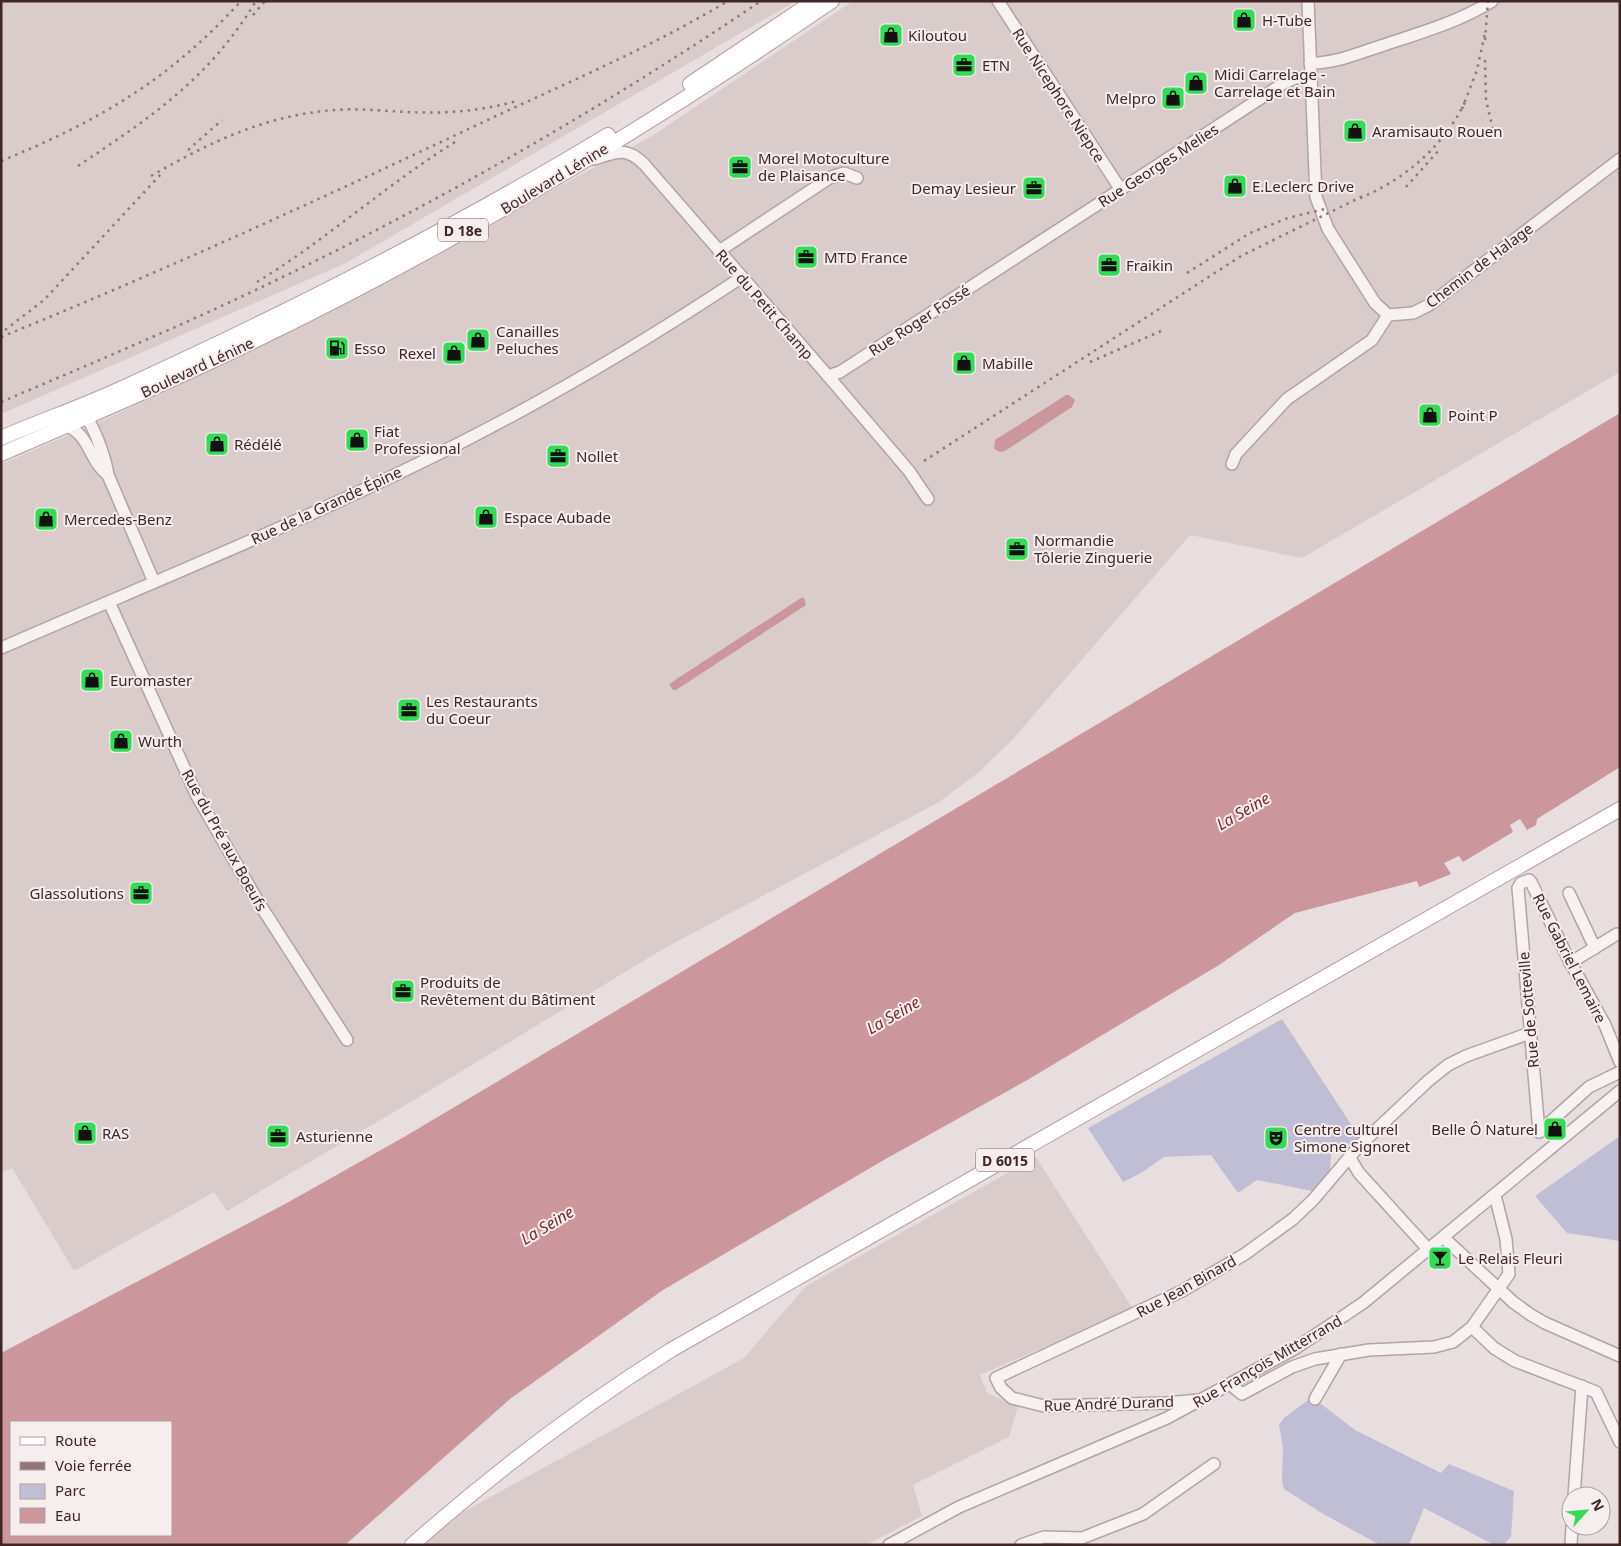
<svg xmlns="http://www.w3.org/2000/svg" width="1621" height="1546" viewBox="0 0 1621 1546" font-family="'Noto Sans',sans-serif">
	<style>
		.built { fill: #dbcccc }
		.green { fill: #c0bed4 }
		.water { fill: #cc969d; fill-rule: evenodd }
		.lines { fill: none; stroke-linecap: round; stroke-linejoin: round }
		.minor-casing { stroke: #b3a3a4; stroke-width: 14 }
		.major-casing { stroke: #b69c9e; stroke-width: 16 }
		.minor { stroke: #f7f1f1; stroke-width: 11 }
		.major { stroke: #fff; stroke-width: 14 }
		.rail { stroke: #947677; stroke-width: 2.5; stroke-dasharray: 2.5 5; stroke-linecap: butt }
		.labels { text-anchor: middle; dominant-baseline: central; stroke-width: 4; stroke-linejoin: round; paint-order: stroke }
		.shield { fill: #f6eeee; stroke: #776262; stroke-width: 1 }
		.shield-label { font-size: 14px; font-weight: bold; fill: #412626 }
		.poi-label { font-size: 15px; fill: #412626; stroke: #f6eeee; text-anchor: start }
		.street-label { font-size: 15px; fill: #412626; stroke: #f6eeee }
		.water-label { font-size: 16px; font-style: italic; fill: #792c34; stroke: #f6eeee }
	</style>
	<rect width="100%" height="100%" fill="#e9dedf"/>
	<!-- built -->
	<g class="built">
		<polygon points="1,1 796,1 344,264 1,414"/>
		<polygon points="853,1 1620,1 1620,372 1302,558 1190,535 1013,739 979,772 939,802 663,949 404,1106 227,1211 214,1192 74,1271 12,1168 1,1173 1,464 117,414 373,288 652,136"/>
		<polygon points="1036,1157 1133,1309 980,1375 987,1393 1018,1406 1009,1437 913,1485 922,1516 866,1545 420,1545 443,1523 744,1358 806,1286"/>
	</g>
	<!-- green -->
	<g class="green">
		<polygon points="1282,1019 1360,1138 1352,1145 1343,1142 1337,1146 1331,1156 1330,1171 1312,1191 1257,1180 1238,1193 1211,1155 1164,1157 1141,1173 1123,1182 1088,1128"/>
		<polygon points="1620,1136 1620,1241 1567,1233 1535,1196"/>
		<polygon points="1312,1397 1355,1430 1441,1473 1449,1464 1514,1491 1511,1537 1503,1545 1494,1545 1424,1508 1409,1545 1380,1545 1325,1515 1284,1489 1282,1482 1283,1448 1279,1425 1284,1418"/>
	</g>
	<!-- water -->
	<g class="water">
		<polygon points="1066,395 1069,395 1075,400 1072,407 1005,451 1000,452 994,449 995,440"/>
		<path d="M1620 413V767L1537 819 1536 825 1527 830 1520 819 1510 825 1513 832 1463 862 1459 856 1444 863 1451 874 1419 887 1417 881 1295 913 1219 965 1029 1079 882 1161 663 1290 510 1399 345 1545H1V1353L285 1204 404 1137ZM11 1422H171V1535H11Z"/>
		<polygon points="801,598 804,598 806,605 676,690 673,690 669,684"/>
	</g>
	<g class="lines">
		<!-- minor casing -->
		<g class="minor-casing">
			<g id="minor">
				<polyline points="998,1 1121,190"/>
				<polyline points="1308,1 1316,197 1328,229 1375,303 1388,315"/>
				<path d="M1310 63C1334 64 1358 53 1381 46 1419 33 1457 23 1492 1"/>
				<path d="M594 159C616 152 626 146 644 164L828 376 909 471 928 499"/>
				<polyline points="719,251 831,177 844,173 857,178"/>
				<polyline points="1388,315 1413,313 1429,305 1620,159"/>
				<polyline points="828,376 840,372 1284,83 1295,78 1310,77"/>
				<path d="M81 413C93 419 106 461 108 475L154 582"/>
				<path d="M67 426C89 434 90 462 108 475"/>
				<polyline points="1232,464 1236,454 1287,399 1372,340 1388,315"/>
				<polyline points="109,602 197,796 259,903 347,1040"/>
				<path d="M1 648C155 581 312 518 462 442 558 393 652 337 742 277"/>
				<polyline points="1569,893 1595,948"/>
				<polyline points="1570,963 1617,934"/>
				<polyline points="1539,1132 1518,888 1521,883 1529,880 1531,882 1568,958 1605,1025 1620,1062"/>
				<polyline points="1539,1132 1589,1087 1620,1072"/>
				<polyline points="1350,1158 1359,1173 1428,1249"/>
				<polyline points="1444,1238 1513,1302 1531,1315 1545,1323 1620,1356"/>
				<polyline points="1472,1327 1494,1348 1515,1361 1596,1392 1620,1442"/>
				<polyline points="1231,1385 1242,1394 1292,1367 1315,1359 1369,1350 1434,1347 1453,1342 1472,1327 1509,1274 1506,1239 1495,1195"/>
				<polyline points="1315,1399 1341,1354"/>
				<polyline points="1199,1400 1166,1403 1044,1406 1012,1398 1001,1388 996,1378 1182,1291 1245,1254 1293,1219 1313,1200 1359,1146 1428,1081 1448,1065 1466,1056 1530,1033"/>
				<polyline points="1574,1496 1582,1386"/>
				<polyline points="889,1545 959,1507 1167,1418 1296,1348 1363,1303 1620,1091"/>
				<polyline points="1021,1545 1044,1537 1082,1538 1143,1514 1214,1464"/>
				<polyline points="1571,1545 1572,1526"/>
			</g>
		</g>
		<!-- major casing -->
		<g class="major-casing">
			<g id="major">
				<polyline points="690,84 814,1"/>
				<path d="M1 438C40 421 81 407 120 389 287 313 451 230 608 135"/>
				<path d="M1 454C86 417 171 382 254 341 455 244 648 127 832 1"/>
				<path d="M412 1545C493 1473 579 1408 671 1350L1620 809"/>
			</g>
		</g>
		<!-- minor -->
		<use href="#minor" class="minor"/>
		<!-- major -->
		<use href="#major" class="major"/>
		<!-- rail -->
		<g class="rail">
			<polyline points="253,15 265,1"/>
			<polyline points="1485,40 1488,1"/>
			<polyline points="1485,60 1486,100 1493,129"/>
			<polyline points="1462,109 1477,70 1485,33"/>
			<polyline points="188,150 222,120"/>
			<path d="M1 161C99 121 169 80 241 1"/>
			<path d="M78 166C151 117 209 79 256 1"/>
			<path d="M151 176C210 142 266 115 335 110 359 108 383 111 407 112 444 114 481 111 517 101"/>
			<polyline points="1406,187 1439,150"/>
			<path d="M1360 198C1404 180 1444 146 1465 102"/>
			<polyline points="1187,273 1250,233 1288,218 1329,208"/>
			<path d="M257 282C326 240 386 185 455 142"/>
			<polyline points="5,330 44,300 162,173"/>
			<path d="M1 337C163 271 321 199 479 124 562 85 648 49 728 1"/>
			<polyline points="1090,362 1161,331"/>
			<path d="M1 402C90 364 179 327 266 285 438 203 604 107 761 1"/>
			<polyline points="924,461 1241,256 1365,195"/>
		</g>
	</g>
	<!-- icons -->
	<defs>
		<g id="shop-square" transform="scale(1.25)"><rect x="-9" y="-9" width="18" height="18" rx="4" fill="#37da57" stroke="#f6eeee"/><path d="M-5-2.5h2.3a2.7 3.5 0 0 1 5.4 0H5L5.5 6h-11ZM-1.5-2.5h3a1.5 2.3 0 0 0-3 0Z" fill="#111"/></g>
		<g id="office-square" transform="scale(1.25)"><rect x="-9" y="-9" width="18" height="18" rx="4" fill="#37da57" stroke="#f6eeee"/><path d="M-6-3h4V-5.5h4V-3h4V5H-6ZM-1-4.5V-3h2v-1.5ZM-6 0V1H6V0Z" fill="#111"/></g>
		<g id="fuel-square" transform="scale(1.25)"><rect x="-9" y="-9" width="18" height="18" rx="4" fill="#37da57" stroke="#f6eeee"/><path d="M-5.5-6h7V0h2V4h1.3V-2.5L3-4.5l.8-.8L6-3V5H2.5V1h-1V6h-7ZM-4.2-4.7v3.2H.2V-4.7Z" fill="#111"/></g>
		<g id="theatre-square" transform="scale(1.25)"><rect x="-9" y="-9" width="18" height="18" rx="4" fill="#37da57" stroke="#f6eeee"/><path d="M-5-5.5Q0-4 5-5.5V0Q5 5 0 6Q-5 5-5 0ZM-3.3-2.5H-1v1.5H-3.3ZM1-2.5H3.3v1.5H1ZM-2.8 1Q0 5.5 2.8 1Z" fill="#111"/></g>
		<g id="bar-square" transform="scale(1.25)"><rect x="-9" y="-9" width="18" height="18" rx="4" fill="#37da57" stroke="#f6eeee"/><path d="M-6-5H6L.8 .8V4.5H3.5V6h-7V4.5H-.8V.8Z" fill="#111"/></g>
	</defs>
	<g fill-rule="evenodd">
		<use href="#shop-square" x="1244" y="20"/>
		<use href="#shop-square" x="891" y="35"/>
		<use href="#office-square" x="964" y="65"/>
		<use href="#shop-square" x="1196" y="83"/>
		<use href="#shop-square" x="1173" y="98"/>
		<use href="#shop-square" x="1355" y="131"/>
		<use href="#office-square" x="740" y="167"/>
		<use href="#shop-square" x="1235" y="186"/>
		<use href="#office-square" x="1034" y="188"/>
		<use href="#office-square" x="806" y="257"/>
		<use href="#office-square" x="1109" y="265"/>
		<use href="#shop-square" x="478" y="340"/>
		<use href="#fuel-square" x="337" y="348"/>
		<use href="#shop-square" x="454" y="353"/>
		<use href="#shop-square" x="964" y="363"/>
		<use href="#shop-square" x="1430" y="415"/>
		<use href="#shop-square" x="357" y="440"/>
		<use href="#shop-square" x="217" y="444"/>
		<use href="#office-square" x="558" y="456"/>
		<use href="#shop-square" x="486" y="517"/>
		<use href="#shop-square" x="46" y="519"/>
		<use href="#office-square" x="1017" y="549"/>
		<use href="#shop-square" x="92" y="680"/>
		<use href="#office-square" x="409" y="710"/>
		<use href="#shop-square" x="121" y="741"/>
		<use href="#office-square" x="141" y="893"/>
		<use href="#office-square" x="403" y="991"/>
		<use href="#shop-square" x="1555" y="1129"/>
		<use href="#shop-square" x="85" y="1133"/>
		<use href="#office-square" x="278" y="1136"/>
		<use href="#theatre-square" x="1276" y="1138"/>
		<use href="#bar-square" x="1440" y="1258"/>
	</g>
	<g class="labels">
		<!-- shield labels -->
		<g class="shield">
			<rect x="438" y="218.5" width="50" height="23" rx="4"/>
			<rect x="976" y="1148.5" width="58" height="23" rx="4"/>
		</g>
		<g class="shield-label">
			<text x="463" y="230">D 18e</text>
			<text x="1005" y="1160">D 6015</text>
		</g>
		<!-- poi labels -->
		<g class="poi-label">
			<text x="1262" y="20">H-Tube</text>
			<text x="908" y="35">Kiloutou</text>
			<text x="982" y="65">ETN</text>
			<text x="1214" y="74">Midi Carrelage -<tspan x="1214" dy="17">Carrelage et Bain</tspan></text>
			<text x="1156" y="98" text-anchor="end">Melpro</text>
			<text x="1372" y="131">Aramisauto Rouen</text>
			<text x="758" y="158">Morel Motoculture<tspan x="758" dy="17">de Plaisance</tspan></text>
			<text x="1252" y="186">E.Leclerc Drive</text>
			<text x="1016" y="188" text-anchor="end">Demay Lesieur</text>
			<text x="824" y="257">MTD France</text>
			<text x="1126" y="265">Fraikin</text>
			<text x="496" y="331">Canailles<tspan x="496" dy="17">Peluches</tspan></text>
			<text x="354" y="348">Esso</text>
			<text x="436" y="353" text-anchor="end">Rexel</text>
			<text x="982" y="363">Mabille</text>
			<text x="1448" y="415">Point P</text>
			<text x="374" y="431">Fiat<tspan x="374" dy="17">Professional</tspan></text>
			<text x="234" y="444">Rédélé</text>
			<text x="576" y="456">Nollet</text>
			<text x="504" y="517">Espace Aubade</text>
			<text x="64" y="519">Mercedes-Benz</text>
			<text x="1034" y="540">Normandie<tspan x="1034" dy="17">Tôlerie Zinguerie</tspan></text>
			<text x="110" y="680">Euromaster</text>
			<text x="426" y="701">Les Restaurants<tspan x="426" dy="17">du Coeur</tspan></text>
			<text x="138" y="741">Wurth</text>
			<text x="124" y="893" text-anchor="end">Glassolutions</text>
			<text x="420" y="982">Produits de<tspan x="420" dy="17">Revêtement du Bâtiment</tspan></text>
			<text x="1294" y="1129">Centre culturel<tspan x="1294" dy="17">Simone Signoret</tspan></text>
			<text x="1538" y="1129" text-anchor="end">Belle Ô Naturel</text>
			<text x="102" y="1133">RAS</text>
			<text x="296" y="1136">Asturienne</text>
			<text x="1458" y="1258">Le Relais Fleuri</text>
		</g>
		<!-- street labels -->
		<g class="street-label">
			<text transform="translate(1059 95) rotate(57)">Rue Nicephore Niepce</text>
			<text transform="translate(1158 165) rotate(-33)">Rue Georges Melies</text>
			<text transform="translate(554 178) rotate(-31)">Boulevard Lénine</text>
			<text transform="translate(1479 265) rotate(-37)">Chemin de Halage</text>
			<text transform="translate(765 304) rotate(49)">Rue du Petit Champ</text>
			<text transform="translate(919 320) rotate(-33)">Rue Roger Fossé</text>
			<text transform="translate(197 367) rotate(-25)">Boulevard Lénine</text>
			<text transform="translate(326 505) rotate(-25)">Rue de la Grande Épine</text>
			<text transform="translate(225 840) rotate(61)">Rue du Pré aux Boeufs</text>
			<text transform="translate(1570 958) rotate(63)">Rue Gabriel Lemaire</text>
			<text transform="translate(1528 1010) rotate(-95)">Rue de Sotteville</text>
			<text transform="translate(1186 1286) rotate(-29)">Rue Jean Binard</text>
			<text transform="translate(1267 1361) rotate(-30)">Rue François Mitterrand</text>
			<text transform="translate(1109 1403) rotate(-2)">Rue André Durand</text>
		</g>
		<!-- water labels -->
		<g class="water-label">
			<text transform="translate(1243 811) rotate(-30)">La Seine</text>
			<text transform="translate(893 1015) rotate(-30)">La Seine</text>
			<text transform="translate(547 1225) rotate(-31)">La Seine</text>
		</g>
	</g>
	<!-- border -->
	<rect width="1621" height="1546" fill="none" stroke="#412626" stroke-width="5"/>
	<!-- legend -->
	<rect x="10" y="1421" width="162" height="115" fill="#f6eeee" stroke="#ae9e9e"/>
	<rect x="20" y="1437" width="25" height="8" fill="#ffffff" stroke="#ae9e9e"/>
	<text x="55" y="1446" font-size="15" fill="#412626">Route</text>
	<rect x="20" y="1462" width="25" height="8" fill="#947677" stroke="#ae9e9e"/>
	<text x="55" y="1471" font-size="15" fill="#412626">Voie ferrée</text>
	<rect x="20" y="1484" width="25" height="15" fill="#c0bed4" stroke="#ae9e9e"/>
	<text x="55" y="1496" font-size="15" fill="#412626">Parc</text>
	<rect x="20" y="1508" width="25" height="15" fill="#cc969d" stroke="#ae9e9e"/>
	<text x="55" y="1521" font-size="15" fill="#412626">Eau</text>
	<!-- north arrow -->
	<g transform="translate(1586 1511) rotate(63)"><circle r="24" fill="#f6eeee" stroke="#ae9e9e"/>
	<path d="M0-4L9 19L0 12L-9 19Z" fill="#37da57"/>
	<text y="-8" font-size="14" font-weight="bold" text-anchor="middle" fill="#412626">N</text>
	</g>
</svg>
